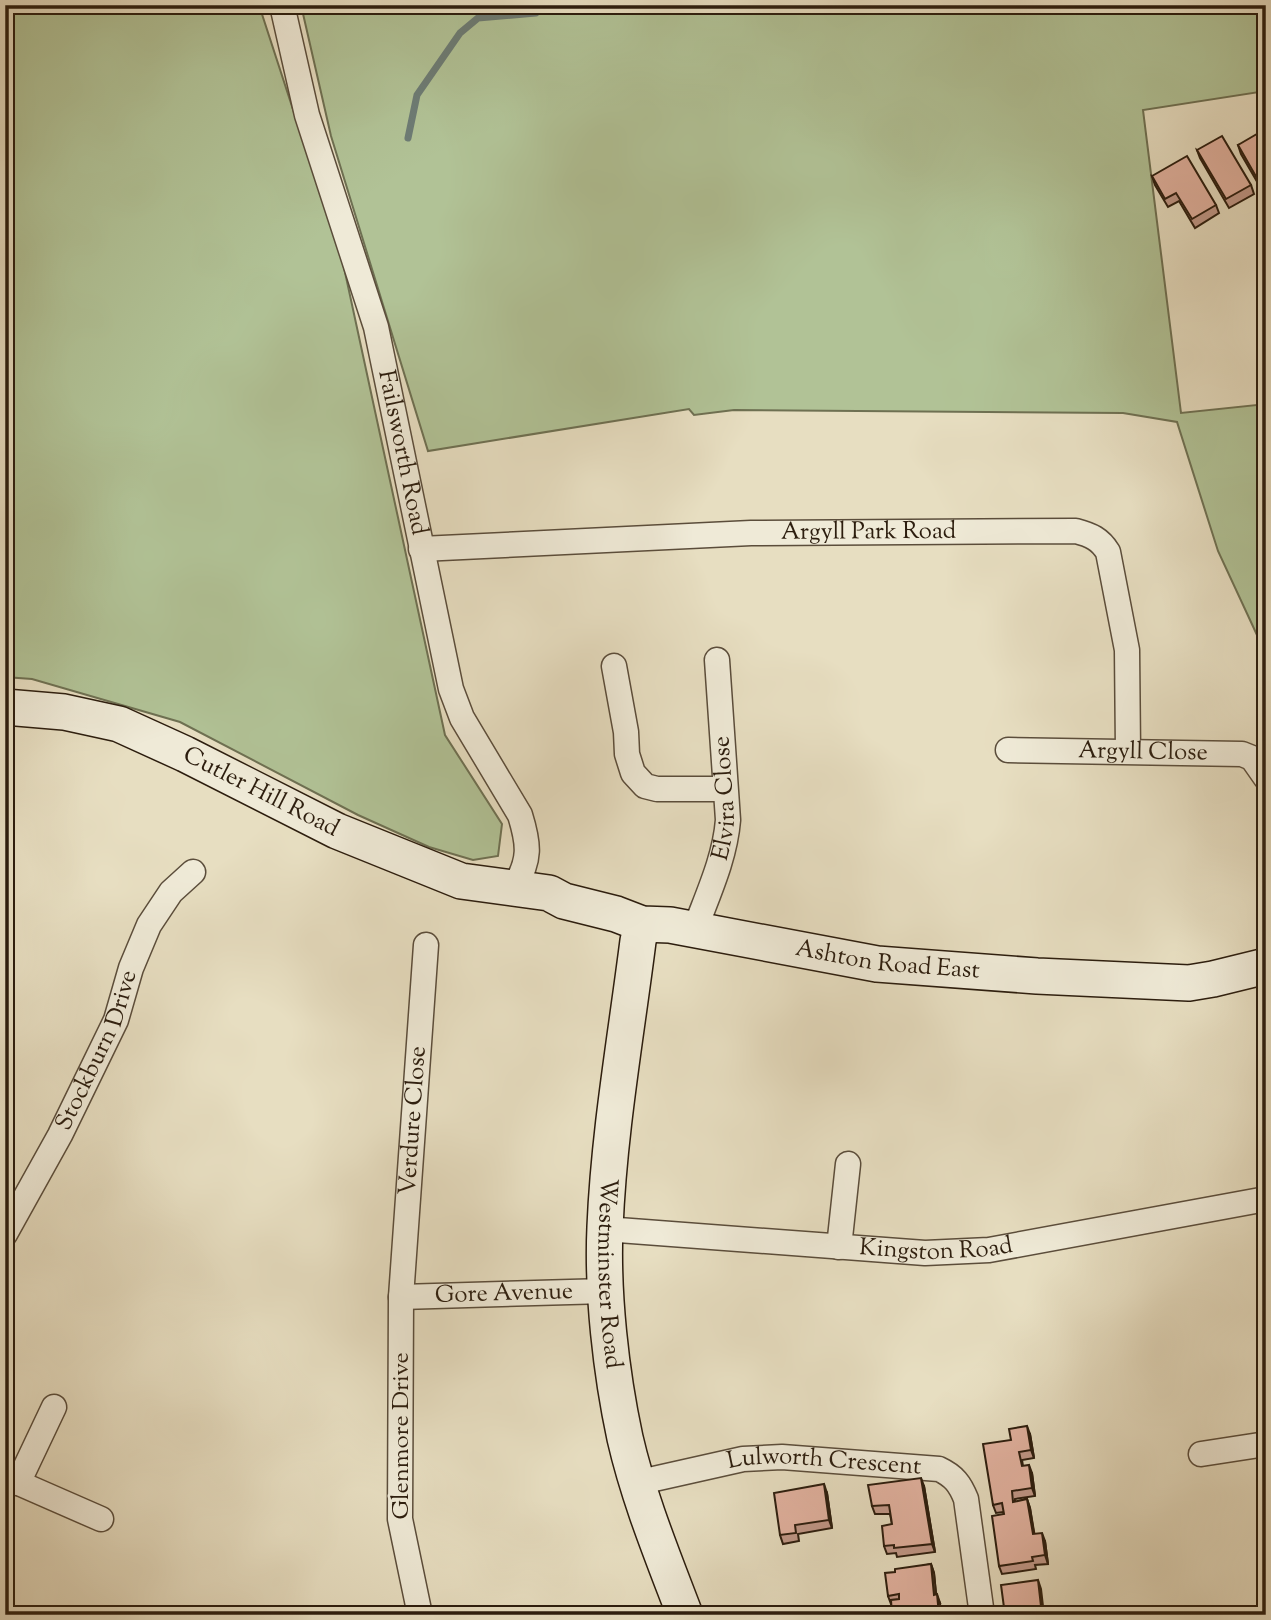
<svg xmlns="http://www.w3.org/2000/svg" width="1271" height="1620" viewBox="0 0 1271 1620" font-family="'Sorts Mill Goudy',serif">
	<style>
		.green { fill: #b1c296; stroke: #6e7052; stroke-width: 2 }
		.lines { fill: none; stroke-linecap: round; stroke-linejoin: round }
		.stream { stroke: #6d7c75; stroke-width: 7 }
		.street-casing { stroke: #5b4d3b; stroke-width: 27 }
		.secondary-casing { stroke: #2c1d0e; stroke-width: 38 }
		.street { stroke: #efead7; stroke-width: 24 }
		.secondary { stroke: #efead7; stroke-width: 35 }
		.wall { fill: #c2998a; stroke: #2c1d0e; stroke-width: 2 }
		.shaded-wall { fill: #9e7d70; stroke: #2c1d0e; stroke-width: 2 }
		.building { fill: #e2b2a0; stroke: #2c1d0e; stroke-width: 2 }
		.labels { text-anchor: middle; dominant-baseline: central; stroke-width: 5; stroke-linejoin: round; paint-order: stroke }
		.street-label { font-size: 24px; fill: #2c1d0e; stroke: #efead7 }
	</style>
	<rect width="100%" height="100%" fill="#e7dec1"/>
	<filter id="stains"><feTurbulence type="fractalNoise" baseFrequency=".00286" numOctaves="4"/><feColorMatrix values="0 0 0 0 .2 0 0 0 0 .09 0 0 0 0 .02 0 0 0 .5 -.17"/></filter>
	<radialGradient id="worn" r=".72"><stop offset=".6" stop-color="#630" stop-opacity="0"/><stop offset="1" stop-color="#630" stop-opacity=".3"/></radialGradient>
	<!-- green -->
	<g class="green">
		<polygon points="5,5 259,5 343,263 445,735 502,824 498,856 473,860 429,847 358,815 180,722 32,679 5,677"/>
		<polygon points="301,5 1266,5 1266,91 1143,110 1181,413 1266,404 1266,650 1263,648 1218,551 1177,422 1123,413 734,410 694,415 689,409 428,451 331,136"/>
	</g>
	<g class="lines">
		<!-- stream -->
		<polyline class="stream" points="408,138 417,95 460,33 478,18 536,13 544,5"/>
		<!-- street casing -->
		<g class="street-casing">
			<g id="street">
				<path id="s1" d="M282 5 307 115 376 327 451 689 462 718 520 815C529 844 531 860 514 887"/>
				<path id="s2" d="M421 549 751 533 1076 531C1091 535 1100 539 1108 552L1127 650 1128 751"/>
				<polyline points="614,666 626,732 627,754 633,773 645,786 657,789 725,789"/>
				<path id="s3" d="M1008 750 1242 754 1252 758 1266 778"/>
				<path id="s4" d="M695 929C708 894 725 858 728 820L717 660"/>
				<path id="s5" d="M605 1229 925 1253 989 1250 1266 1199"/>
				<path id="s6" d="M5 1234 60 1135 116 1020 131 968 149 925 171 892 193 872"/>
				<polyline points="839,1247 848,1164"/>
				<path id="s7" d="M401 1297 606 1291"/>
				<polyline points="1201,1454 1266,1444"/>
				<polyline points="5,1477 101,1519"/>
				<polyline points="18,1483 54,1407"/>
				<path id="s8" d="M636 1483 743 1459 782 1457 939 1469C954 1476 960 1484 966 1499L982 1615"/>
				<path id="s9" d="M420 1615 400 1519 401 1297 426 945"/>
			</g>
		</g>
		<!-- secondary casing -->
		<g class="secondary-casing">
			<g id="secondary">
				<path id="s10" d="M5 707 64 712 119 724 185 754 337 831 461 881 549 893 564 901 616 914 642 924 670 925 877 964 1037 976 1189 983 1213 979 1266 966"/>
				<path id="s11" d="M642 924 638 941C626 1036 609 1131 605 1227 602 1293 611 1373 625 1438 639 1499 663 1557 685 1615"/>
			</g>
		</g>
		<!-- street -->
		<use href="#street" class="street"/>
		<!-- secondary -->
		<use href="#secondary" class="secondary"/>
	</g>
	<!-- wall -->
	<g class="wall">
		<polygon points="1266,137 1266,197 1241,154 1238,145"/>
		<polygon points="1197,150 1251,185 1254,194 1229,208 1200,158"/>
		<polygon points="1152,176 1216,205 1219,213 1195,228 1179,201 1168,207 1155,185"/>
		<polygon points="1030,1434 1034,1458 1022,1460 1023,1466 1032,1473 1035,1496 1015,1499 1015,1502 1027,1499 1030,1508 1034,1534 1045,1541 1048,1564 1035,1565 1036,1569 1002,1574 999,1566 1004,1514 1003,1512 996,1513 993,1505 1011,1440"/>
		<polygon points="924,1486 935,1552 897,1557 896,1553 887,1554 884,1546 892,1524 890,1514 875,1514 872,1506"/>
		<polygon points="827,1493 832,1528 798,1534 799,1541 783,1544 780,1535"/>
		<polygon points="931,1564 934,1573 936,1594 940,1603 891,1604 888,1596 895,1572"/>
	</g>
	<!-- shaded-wall -->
	<g class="shaded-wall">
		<polygon points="1027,1426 1030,1434 1034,1458 1031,1450"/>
		<polygon points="1029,1465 1032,1473 1035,1496 1032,1488"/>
		<polygon points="921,1478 924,1486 935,1552 932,1544"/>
		<polygon points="824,1484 827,1493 832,1528 829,1520"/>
		<polygon points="1027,1499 1030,1508 1036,1543 1033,1534"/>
		<polygon points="1042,1533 1045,1541 1048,1564 1045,1555"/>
		<polygon points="931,1564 934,1573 937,1603 934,1595"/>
		<polygon points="1038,1580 1041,1589 1044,1615 1042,1615"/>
		<polygon points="937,1594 940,1603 941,1615 939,1615"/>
	</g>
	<!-- building -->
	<g class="building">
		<polygon points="1262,131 1266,137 1266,194 1238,145"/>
		<polygon points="1222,136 1251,185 1226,199 1197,150"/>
		<polygon points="1187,156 1216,205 1192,219 1176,193 1165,199 1152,176"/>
		<polygon points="1027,1426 1031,1450 1019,1452 1022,1466 1029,1465 1032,1488 1012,1491 1013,1502 1027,1499 1033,1534 1042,1533 1045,1555 1032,1557 1033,1561 999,1566 992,1516 1004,1514 1002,1503 993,1505 983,1444 1011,1440 1009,1429"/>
		<polygon points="921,1478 932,1544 894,1548 894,1545 884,1546 882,1526 892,1524 889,1505 872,1506 868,1485"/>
		<polygon points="824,1484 829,1520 795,1525 796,1533 780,1535 774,1493"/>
		<polygon points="931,1564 934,1595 937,1594 939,1615 892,1615 891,1600 899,1599 899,1594 888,1596 885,1573 895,1572 895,1569"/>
		<polygon points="1038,1580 1042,1615 1005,1615 1001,1585"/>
	</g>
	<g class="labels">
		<!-- street labels -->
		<g class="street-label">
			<text stroke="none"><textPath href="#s1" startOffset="464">Failsworth Road</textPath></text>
			<text stroke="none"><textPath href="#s2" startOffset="448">Argyll Park Road</textPath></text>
			<text stroke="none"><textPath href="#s3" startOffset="135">Argyll Close</textPath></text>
			<text stroke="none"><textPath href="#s10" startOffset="273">Cutler Hill Road</textPath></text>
			<text stroke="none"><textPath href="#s4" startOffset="136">Elvira Close</textPath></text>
			<text stroke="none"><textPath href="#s10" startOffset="928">Ashton Road East</textPath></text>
			<text stroke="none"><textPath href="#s6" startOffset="206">Stockburn Drive</textPath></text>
			<text stroke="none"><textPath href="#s9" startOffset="497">Verdure Close</textPath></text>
			<text stroke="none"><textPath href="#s5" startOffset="332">Kingston Road</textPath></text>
			<text stroke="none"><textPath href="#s11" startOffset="352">Westminster Road</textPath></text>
			<text stroke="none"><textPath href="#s7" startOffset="103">Gore Avenue</textPath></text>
			<text transform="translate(402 1436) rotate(-90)">Glenmore Drive</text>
			<text stroke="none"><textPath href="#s8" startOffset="191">Lulworth Crescent</textPath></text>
		</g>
	</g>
	<!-- margin -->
	<rect width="1271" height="1620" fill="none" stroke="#e7dec1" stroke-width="28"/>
	<rect x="7" y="7" width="1257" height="1606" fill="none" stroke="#2c1d0e" stroke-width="3.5"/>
	<rect x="14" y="14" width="1243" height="1592" fill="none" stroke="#2c1d0e" stroke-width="2"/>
	<rect width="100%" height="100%" filter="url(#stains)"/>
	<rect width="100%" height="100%" fill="url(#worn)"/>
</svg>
